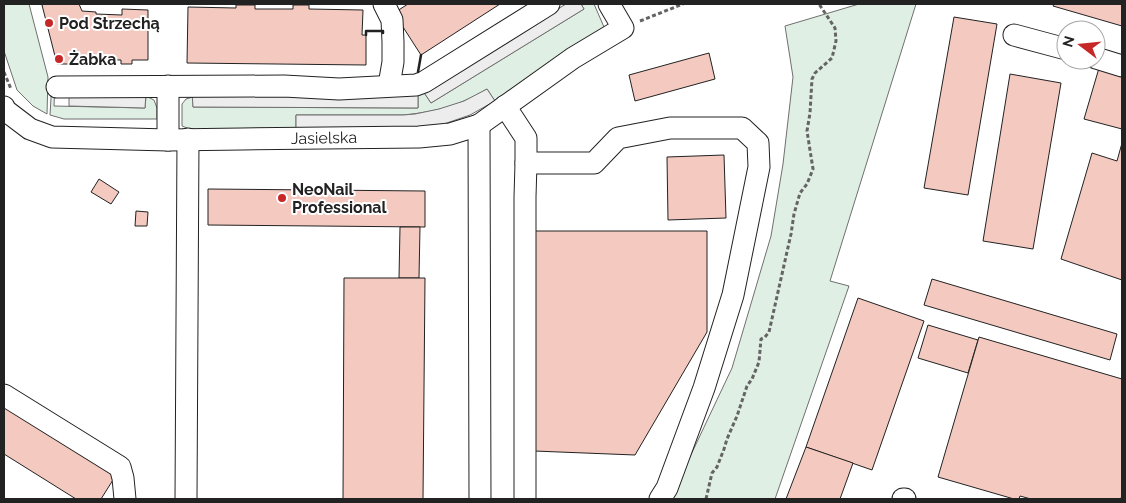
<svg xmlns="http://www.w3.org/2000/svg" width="1126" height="503" viewBox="0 0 1126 503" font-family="Raleway,sans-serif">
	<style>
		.green { fill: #e0efe3; stroke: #6f6f6f }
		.parking { fill: #ededed; stroke: #6f6f6f }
		.building { fill: #f3c9c0; stroke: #222 }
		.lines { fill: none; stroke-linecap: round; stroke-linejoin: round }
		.minor-casing { stroke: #222; stroke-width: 23 }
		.path { stroke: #646464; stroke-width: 3; stroke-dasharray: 4 2.5; stroke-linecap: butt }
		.minor { stroke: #fff; stroke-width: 21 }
		.wall { stroke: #222; stroke-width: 2.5 }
		.poi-dot { fill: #c62828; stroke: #fff; stroke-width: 2 }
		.labels { text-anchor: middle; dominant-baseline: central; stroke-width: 4; stroke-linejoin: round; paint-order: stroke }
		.poi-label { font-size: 16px; font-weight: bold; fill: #222; stroke: #fff; text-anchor: start }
		.street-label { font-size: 16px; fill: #222; stroke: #fff }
	</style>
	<rect width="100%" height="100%" fill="#fff"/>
	<!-- green -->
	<g class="green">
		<polygon points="4,4 29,4 48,77 47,114 33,106 17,90 4,51"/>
		<path d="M581 4H594L604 27 495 101 487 89C480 93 473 97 466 100 447 109 424 113 403 115H296V131L192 130 182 126V104L186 99 193 97V107L418 108V92L423 91 431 103 584 9Z"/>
		<polygon points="859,4 916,4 830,281 849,286 775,499 670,499 732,368 771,236 783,164 793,77 785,26"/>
		<polygon points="52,81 55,82 54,106 145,108 146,96 154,100 157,108 157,119 64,119 50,115"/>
	</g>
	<!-- parking -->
	<g class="parking">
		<polygon points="566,4 581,4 584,9 431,103 423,91"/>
		<polygon points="487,89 495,101 470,115 441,125 416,130 296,131 296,115 403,115 415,114 439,109 464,101"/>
		<polygon points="69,91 146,93 145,108 69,106"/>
		<polygon points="192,92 418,92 418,108 193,107"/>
	</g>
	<!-- building -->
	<g class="building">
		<polygon points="45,4 79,4 82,11 96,12 96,14 122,15 122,9 148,10 148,60 132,60 132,64 121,64 121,60 74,59 74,64 57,64 42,5"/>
		<polygon points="408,4 500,4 421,55 394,13"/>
		<polygon points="1054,4 1122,4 1122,26 1053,6"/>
		<polygon points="236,5 255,5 255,9 293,9 293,5 309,5 309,9 363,10 362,35 366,35 366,65 187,63 188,7 236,8"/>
		<polygon points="954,17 997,24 968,195 924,188"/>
		<polygon points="709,53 715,79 635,101 629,75"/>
		<polygon points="1099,68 1122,75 1122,129 1084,119"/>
		<polygon points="1010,74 1061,83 1033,249 983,241"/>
		<polygon points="1122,143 1122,280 1061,259 1092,153 1117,161"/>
		<polygon points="724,155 726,218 668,220 667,157"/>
		<polygon points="99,179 119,192 111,204 91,192"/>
		<polygon points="208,189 425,191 425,227 208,225"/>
		<polygon points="136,211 148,212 147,226 135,226"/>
		<polygon points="400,227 420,227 419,278 399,278"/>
		<polygon points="533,231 707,231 707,332 635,455 534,451"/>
		<polygon points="344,278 425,278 423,499 343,499"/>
		<polygon points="932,279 1117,334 1110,360 924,305"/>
		<polygon points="858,298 924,321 872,470 806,447"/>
		<polygon points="928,325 978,340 968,373 918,358"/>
		<polygon points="979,337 1122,379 1122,494 1121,499 1031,499 1020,496 1019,499 1014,499 938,477"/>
		<polygon points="4,400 118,472 101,499 76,499 4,454"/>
		<polygon points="806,447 853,463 840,499 786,499"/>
	</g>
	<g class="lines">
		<!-- minor casing -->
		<g class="minor-casing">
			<g id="minor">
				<polyline points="384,4 392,20 393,42 393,62 389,85"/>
				<polyline points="1014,35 1066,49"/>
				<polyline points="1096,58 1122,66"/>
				<polyline points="168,86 168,140"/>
				<polyline points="57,87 284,86 339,89 416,85 424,82 549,4"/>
				<polyline points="505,106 526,138 526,163 525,197 525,499"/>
				<polyline points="4,107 5,110 30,129 52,137 168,140 242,139 419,137 450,134 479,125 573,58 623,28 609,4"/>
				<polyline points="479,125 480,499"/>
				<polyline points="526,163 594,163 618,138 670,128 742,128 758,143 759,167 733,295 704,388 667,488 660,499"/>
				<polyline points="4,395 120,467 123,478 125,499"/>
				<polyline points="186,499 188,139"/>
				<polyline points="903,499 905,499"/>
			</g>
		</g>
		<!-- path -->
		<g class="path">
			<polyline points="640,21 683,4"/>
			<polyline points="4,72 11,89"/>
			<polyline points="706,499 712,473 717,467 724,449 727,439 737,416 747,386 752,379 759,362 761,339 765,337 769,332 791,234 794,214 800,193 807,184 813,169 807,131 810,113 812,79 815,73 832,58 836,41 835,28 819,4"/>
		</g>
		<!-- minor -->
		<use href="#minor" class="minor"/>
		<!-- wall -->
		<g class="wall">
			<polyline points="366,35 366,31 383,31 383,33"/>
			<polyline points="418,72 421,55"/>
		</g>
	</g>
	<!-- markers -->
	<g class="poi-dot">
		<circle cx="49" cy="23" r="5"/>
		<circle cx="59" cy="59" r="5"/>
		<circle cx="282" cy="198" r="5"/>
	</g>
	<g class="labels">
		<!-- poi labels -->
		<g class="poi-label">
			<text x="59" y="23">Pod Strzechą</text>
			<text x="69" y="59">Żabka</text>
			<text x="292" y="189">NeoNail<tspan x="292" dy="18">Professional</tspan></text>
		</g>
		<!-- street labels -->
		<g class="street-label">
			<text transform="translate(324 138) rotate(-1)">Jasielska</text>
		</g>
	</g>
	<!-- border -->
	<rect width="1126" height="503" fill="none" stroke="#222222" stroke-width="10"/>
	<!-- north arrow -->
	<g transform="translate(1081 45) rotate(286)"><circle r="24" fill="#ffffff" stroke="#a7a7a7"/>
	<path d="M0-4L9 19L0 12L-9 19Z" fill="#c62828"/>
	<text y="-8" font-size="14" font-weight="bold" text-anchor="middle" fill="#222222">N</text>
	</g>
</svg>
